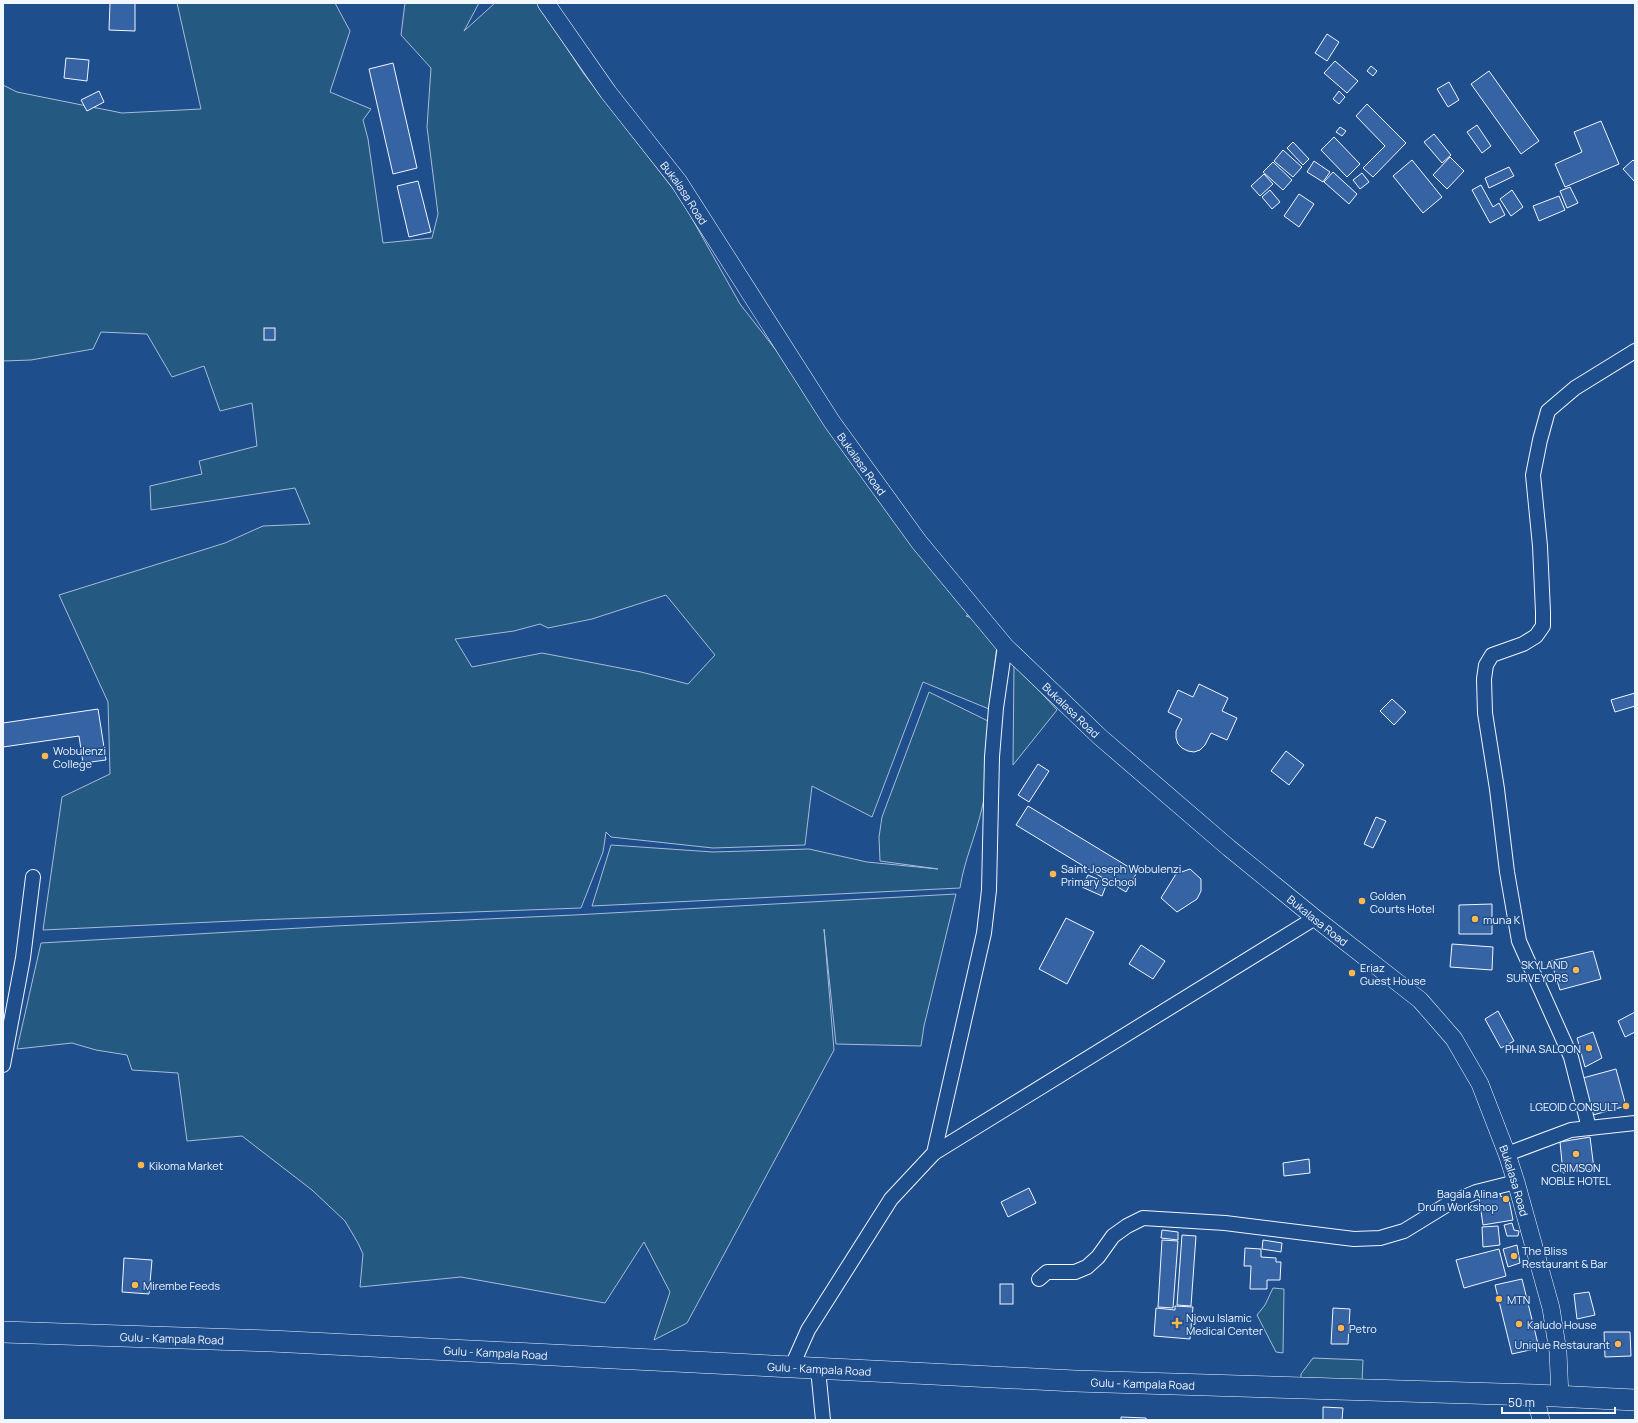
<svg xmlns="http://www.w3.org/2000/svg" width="1638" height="1423" viewBox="0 0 1638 1423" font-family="Manrope,sans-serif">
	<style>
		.green { fill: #245a82; stroke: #a8bbd7; fill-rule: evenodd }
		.building { fill: #3563a3; stroke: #f2f6ff }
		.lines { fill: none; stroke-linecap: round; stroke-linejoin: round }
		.minor-casing { stroke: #f2f6ff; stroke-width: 16 }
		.tertiary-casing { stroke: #f2f6ff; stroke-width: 18 }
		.primary-casing { stroke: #f2f6ff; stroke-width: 22 }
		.minor { stroke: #1f4e8c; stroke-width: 14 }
		.tertiary { stroke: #1f4e8c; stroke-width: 17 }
		.primary { stroke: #1f4e8c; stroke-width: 21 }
		.poi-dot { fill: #ffb74d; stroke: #1f4e8c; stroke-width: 1.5 }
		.labels { text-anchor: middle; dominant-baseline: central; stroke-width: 3; stroke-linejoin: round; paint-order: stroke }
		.street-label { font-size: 11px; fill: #f2f6ff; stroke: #1f4e8c }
		.poi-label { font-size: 11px; fill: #f2f6ff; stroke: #1f4e8c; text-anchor: start }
	</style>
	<rect width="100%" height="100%" fill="#1f4e8c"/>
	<!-- green -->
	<g class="green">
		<path d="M177 3H335L350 31 330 92 371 109 363 120 368 139 383 243 432 238 438 214 427 127 431 68 401 35 405 3H479L464 31 495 3H537L584 74 681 199 740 304 832 422 973 611 966 616 986 623 998 638 989 709 923 682 872 817 812 786 805 845 713 848 611 837 606 832 603 852 581 908 255 920 43 930 62 797 110 774 108 702 59 595 225 543 263 526 310 524 295 488 151 510 150 486 202 474 199 461 257 446 252 403 220 411 204 366 172 377 147 334 101 332 93 349 31 360 3 361V85L17 92 122 113 201 109ZM666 595 715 655 688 684 641 672 542 653 472 667 455 639 514 631 540 624 548 628 592 619Z"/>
		<polygon points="1014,663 1057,710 1013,765"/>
		<path d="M929 692 990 722C988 750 989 780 982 808 976 835 964 861 960 888L592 906 611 845 713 852 809 849 867 862 938 869 880 861 879 837 882 817Z"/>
		<polygon points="956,894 924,1026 921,1046 836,1044 824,929 834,1050 687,1323 654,1340 670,1292 644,1242 605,1303 461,1277 360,1287 363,1254 358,1243 345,1221 312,1190 242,1136 187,1141 178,1073 132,1070 127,1055 96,1050 72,1043 17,1049 41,943 335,926 574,915"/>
		<polygon points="1273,1288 1284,1289 1283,1353 1276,1352 1257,1315 1265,1305"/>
		<polygon points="1313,1358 1363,1360 1362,1382 1301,1379 1301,1374"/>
	</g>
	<!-- building -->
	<g class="building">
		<polygon points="110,3 135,3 135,31 109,30"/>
		<polygon points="1327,34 1339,42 1327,61 1315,53"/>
		<polygon points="66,58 89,60 87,81 64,78"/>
		<polygon points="1335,61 1358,81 1347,93 1324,73"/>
		<polygon points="393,63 417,168 393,174 369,69"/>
		<polygon points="1371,66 1377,71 1373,76 1367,71"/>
		<polygon points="1489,71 1539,141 1521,154 1471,84"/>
		<polygon points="1449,82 1459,100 1448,107 1437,89"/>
		<polygon points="99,91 104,102 87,111 81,100"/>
		<polygon points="1339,91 1345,97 1339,104 1333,99"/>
		<polygon points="1367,104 1406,143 1373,177 1363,168 1385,146 1356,116"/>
		<polygon points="1601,121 1619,164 1565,187 1555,164 1582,152 1574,132"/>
		<polygon points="1477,125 1491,146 1482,153 1467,132"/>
		<polygon points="1340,127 1346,131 1342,136 1336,132"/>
		<polygon points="1434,134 1451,155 1442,163 1424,142"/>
		<polygon points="1334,137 1360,164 1347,177 1321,150"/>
		<polygon points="1293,142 1309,159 1303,165 1287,148"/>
		<polygon points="1283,150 1302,167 1293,177 1274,161"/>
		<polygon points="1450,157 1464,171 1447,189 1433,175"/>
		<polygon points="1412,160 1442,197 1423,213 1393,176"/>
		<polygon points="1633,160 1635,162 1635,182 1623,169"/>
		<polygon points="1314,161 1330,172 1323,182 1307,172"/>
		<polygon points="1273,162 1292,180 1283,190 1263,172"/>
		<polygon points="1509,167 1514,176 1489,188 1485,178"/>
		<polygon points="1333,172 1357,194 1349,204 1324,182"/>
		<polygon points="1362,173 1369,182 1360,189 1353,180"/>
		<polygon points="1264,174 1273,184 1260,196 1251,186"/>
		<polygon points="418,181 431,232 409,237 397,186"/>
		<polygon points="1481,185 1493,207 1499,203 1505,215 1490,223 1472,190"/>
		<polygon points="1570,187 1578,203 1567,208 1560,191"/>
		<polygon points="1270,190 1280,202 1272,209 1262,197"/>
		<polygon points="1512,190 1523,207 1511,216 1500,199"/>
		<polygon points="1299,194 1314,204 1299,227 1284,216"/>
		<polygon points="1559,196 1565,210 1539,221 1533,206"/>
		<rect x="264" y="328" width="11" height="12"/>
		<polygon points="1199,684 1228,698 1222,711 1237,718 1227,740 1211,733 1205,745 1200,750 1194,752 1188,751 1182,748 1178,744 1176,738 1176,731 1182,719 1168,712 1178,690 1193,697"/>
		<polygon points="1635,693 1635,706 1615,712 1611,700"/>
		<polygon points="1392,699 1406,712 1394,725 1380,711"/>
		<polygon points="98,709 106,760 83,763 79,736 3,747 3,723"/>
		<polygon points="1286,751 1304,765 1289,785 1271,771"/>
		<polygon points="1038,764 1049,771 1029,802 1018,795"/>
		<polygon points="1028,806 1137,872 1126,892 1016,825"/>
		<polygon points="1376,817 1386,821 1373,848 1364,844"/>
		<polygon points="1190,869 1201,879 1201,891 1197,899 1177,912 1161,898 1176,874"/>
		<polygon points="1088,875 1107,883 1102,896 1082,887"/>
		<polygon points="1492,904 1492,934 1459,934 1459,905"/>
		<polygon points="1066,918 1094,932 1067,984 1039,969"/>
		<polygon points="1452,944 1493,947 1492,970 1450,967"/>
		<polygon points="1141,945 1165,961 1153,979 1129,964"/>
		<polygon points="1593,951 1601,979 1560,990 1551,961"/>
		<polygon points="1498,1011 1514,1041 1501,1048 1485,1019"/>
		<polygon points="1635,1012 1635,1032 1625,1037 1618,1021"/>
		<polygon points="1593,1032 1602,1058 1585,1067 1577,1038"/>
		<polygon points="1616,1069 1626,1106 1593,1115 1583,1078"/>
		<polygon points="1590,1137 1594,1169 1563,1173 1560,1142"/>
		<polygon points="1309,1159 1310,1173 1284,1176 1283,1163"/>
		<polygon points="1029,1188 1036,1203 1008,1217 1001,1202"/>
		<polygon points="1500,1191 1501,1197 1508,1195 1513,1220 1483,1225 1479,1198"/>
		<polygon points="1512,1223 1514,1230 1519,1231 1518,1236 1507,1236 1504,1225"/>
		<polygon points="1498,1226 1500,1245 1483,1247 1482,1227"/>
		<polygon points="1162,1230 1178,1232 1178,1240 1161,1238"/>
		<polygon points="1182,1235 1196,1236 1191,1306 1177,1305"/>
		<polygon points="1162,1240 1178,1241 1173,1308 1158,1307"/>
		<polygon points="1263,1240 1282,1243 1281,1252 1262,1249"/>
		<polygon points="1517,1245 1520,1263 1508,1267 1503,1249"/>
		<polygon points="1245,1248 1261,1249 1261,1257 1276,1258 1276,1262 1281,1262 1280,1280 1267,1280 1267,1289 1250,1289 1251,1266 1244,1266"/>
		<polygon points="1499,1249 1506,1276 1464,1288 1456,1260"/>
		<polygon points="124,1258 152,1260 149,1294 122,1292"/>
		<polygon points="1522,1279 1539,1348 1512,1354 1495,1285"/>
		<rect x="1000" y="1284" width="13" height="20"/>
		<polygon points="1589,1292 1595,1315 1577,1319 1574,1294"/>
		<polygon points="1175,1306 1193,1307 1190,1339 1154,1336 1156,1308 1175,1310"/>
		<polygon points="1333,1308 1350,1309 1348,1344 1331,1344"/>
		<polygon points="1604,1332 1630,1332 1631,1356 1605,1357"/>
		<polygon points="1323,1407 1343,1408 1342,1420 1323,1420"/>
		<polygon points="1121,1417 1146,1418 1146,1420 1121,1420"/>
	</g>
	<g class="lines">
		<!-- minor casing -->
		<g class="minor-casing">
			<g id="minor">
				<polyline points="3,1065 23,958 33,877"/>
				<polyline points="1589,1128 1571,1057 1519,941 1507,872 1497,789 1485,713 1484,679 1486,665 1492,655 1523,644 1536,636 1543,626 1543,612 1540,546 1533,475 1540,440 1548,411 1575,388 1635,351"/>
				<polyline points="934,1153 1315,918"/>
				<polyline points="1507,1154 1571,1130 1635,1123"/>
				<polyline points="1039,1279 1047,1272 1075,1272 1087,1267 1098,1257 1113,1236 1127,1226 1143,1218 1225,1223 1354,1239 1380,1238 1404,1231 1448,1204 1476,1192 1516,1182"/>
				<polyline points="792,1366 808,1330 891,1199 934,1153 984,933 989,890 992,757 996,708 1005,646"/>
				<polyline points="818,1369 823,1420"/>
			</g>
		</g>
		<!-- tertiary casing -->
		<g class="tertiary-casing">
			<g id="tertiary">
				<path id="s1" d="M546 3 608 92 679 182 832 422 919 542 1005 646 1100 737 1229 848 1315 918 1420 1000 1454 1039 1480 1084 1507 1154 1516 1182 1551 1308 1558 1352 1560 1397"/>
				<polyline points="1535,1395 1541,1420"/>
			</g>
		</g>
		<!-- primary casing -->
		<g class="primary-casing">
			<g id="primary">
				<path id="s2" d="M3 1332 271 1341 1075 1381 1535 1395 1635 1400"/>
			</g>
		</g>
		<!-- minor -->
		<use href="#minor" class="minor"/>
		<!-- tertiary -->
		<use href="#tertiary" class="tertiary"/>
		<!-- primary -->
		<use href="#primary" class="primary"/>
	</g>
	<!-- markers -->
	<g class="poi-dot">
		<circle cx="45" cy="756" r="4"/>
		<circle cx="1053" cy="874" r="4"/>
		<circle cx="1362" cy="901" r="4"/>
		<circle cx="1475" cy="919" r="4"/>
		<circle cx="1576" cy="970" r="4"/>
		<circle cx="1352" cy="973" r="4"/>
		<circle cx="1589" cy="1048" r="4"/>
		<circle cx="1626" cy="1106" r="4"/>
		<circle cx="1576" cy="1154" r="4"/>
		<circle cx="141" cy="1165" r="4"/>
		<circle cx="1506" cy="1199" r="4"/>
		<circle cx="1514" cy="1256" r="4"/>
		<circle cx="135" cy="1285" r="4"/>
		<circle cx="1499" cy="1299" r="4"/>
		<path d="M1175 1317h4v4h4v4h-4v4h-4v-4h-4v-4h4z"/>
		<circle cx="1519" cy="1324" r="4"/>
		<circle cx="1341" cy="1328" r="4"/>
		<circle cx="1618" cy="1344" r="4"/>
	</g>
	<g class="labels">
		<!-- street labels -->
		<g class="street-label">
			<text stroke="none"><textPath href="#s1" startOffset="235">Bukalasa Road</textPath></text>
			<text stroke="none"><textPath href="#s1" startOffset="559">Bukalasa Road</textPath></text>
			<text stroke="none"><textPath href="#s1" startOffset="883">Bukalasa Road</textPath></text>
			<text stroke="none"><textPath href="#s1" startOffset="1207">Bukalasa Road</textPath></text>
			<text stroke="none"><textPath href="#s1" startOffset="1543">Bukalasa Road</textPath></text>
			<text stroke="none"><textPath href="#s2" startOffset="169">Gulu - Kampala Road</textPath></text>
			<text stroke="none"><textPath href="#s2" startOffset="493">Gulu - Kampala Road</textPath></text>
			<text stroke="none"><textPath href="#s2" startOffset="817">Gulu - Kampala Road</textPath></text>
			<text stroke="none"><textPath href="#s2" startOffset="1141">Gulu - Kampala Road</textPath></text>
		</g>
		<!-- poi labels -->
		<g class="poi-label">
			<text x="53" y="750">Wobulenzi<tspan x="53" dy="13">College</tspan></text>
			<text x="1061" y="868">Saint Joseph Wobulenzi<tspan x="1061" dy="13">Primary School</tspan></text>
			<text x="1370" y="895">Golden<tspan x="1370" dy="13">Courts Hotel</tspan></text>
			<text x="1483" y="919">muna K</text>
			<text x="1568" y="964" text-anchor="end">SKYLAND<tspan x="1568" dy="13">SURVEYORS</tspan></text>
			<text x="1360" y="967">Eriaz<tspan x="1360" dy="13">Guest House</tspan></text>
			<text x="1581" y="1048" text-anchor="end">PHINA SALOON</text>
			<text x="1618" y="1106" text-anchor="end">LGEOID CONSULT</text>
			<text x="149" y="1165">Kikoma Market</text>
			<text x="1576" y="1167" text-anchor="middle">CRIMSON<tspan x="1576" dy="13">NOBLE HOTEL</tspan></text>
			<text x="1498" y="1193" text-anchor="end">Bagala Alina<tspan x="1498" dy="13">Drum Workshop</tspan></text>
			<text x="1522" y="1250">The Bliss<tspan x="1522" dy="13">Restaurant &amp; Bar</tspan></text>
			<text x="143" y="1285">Mirembe Feeds</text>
			<text x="1507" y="1299">MTN</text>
			<text x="1186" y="1317">Njovu Islamic<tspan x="1186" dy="13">Medical Center</tspan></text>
			<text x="1527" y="1324">Kaludo House</text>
			<text x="1349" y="1328">Petro</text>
			<text x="1610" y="1344" text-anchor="end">Unique Restaurant</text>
		</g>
	</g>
	<!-- border -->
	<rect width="1638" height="1423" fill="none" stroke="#f2f6ff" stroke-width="8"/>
	<!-- scale -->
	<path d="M1502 1407v6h113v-6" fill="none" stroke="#f2f6ff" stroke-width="2"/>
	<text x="1508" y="1407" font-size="12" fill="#f2f6ff" stroke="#1f4e8c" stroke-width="3" paint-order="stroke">50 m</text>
</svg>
